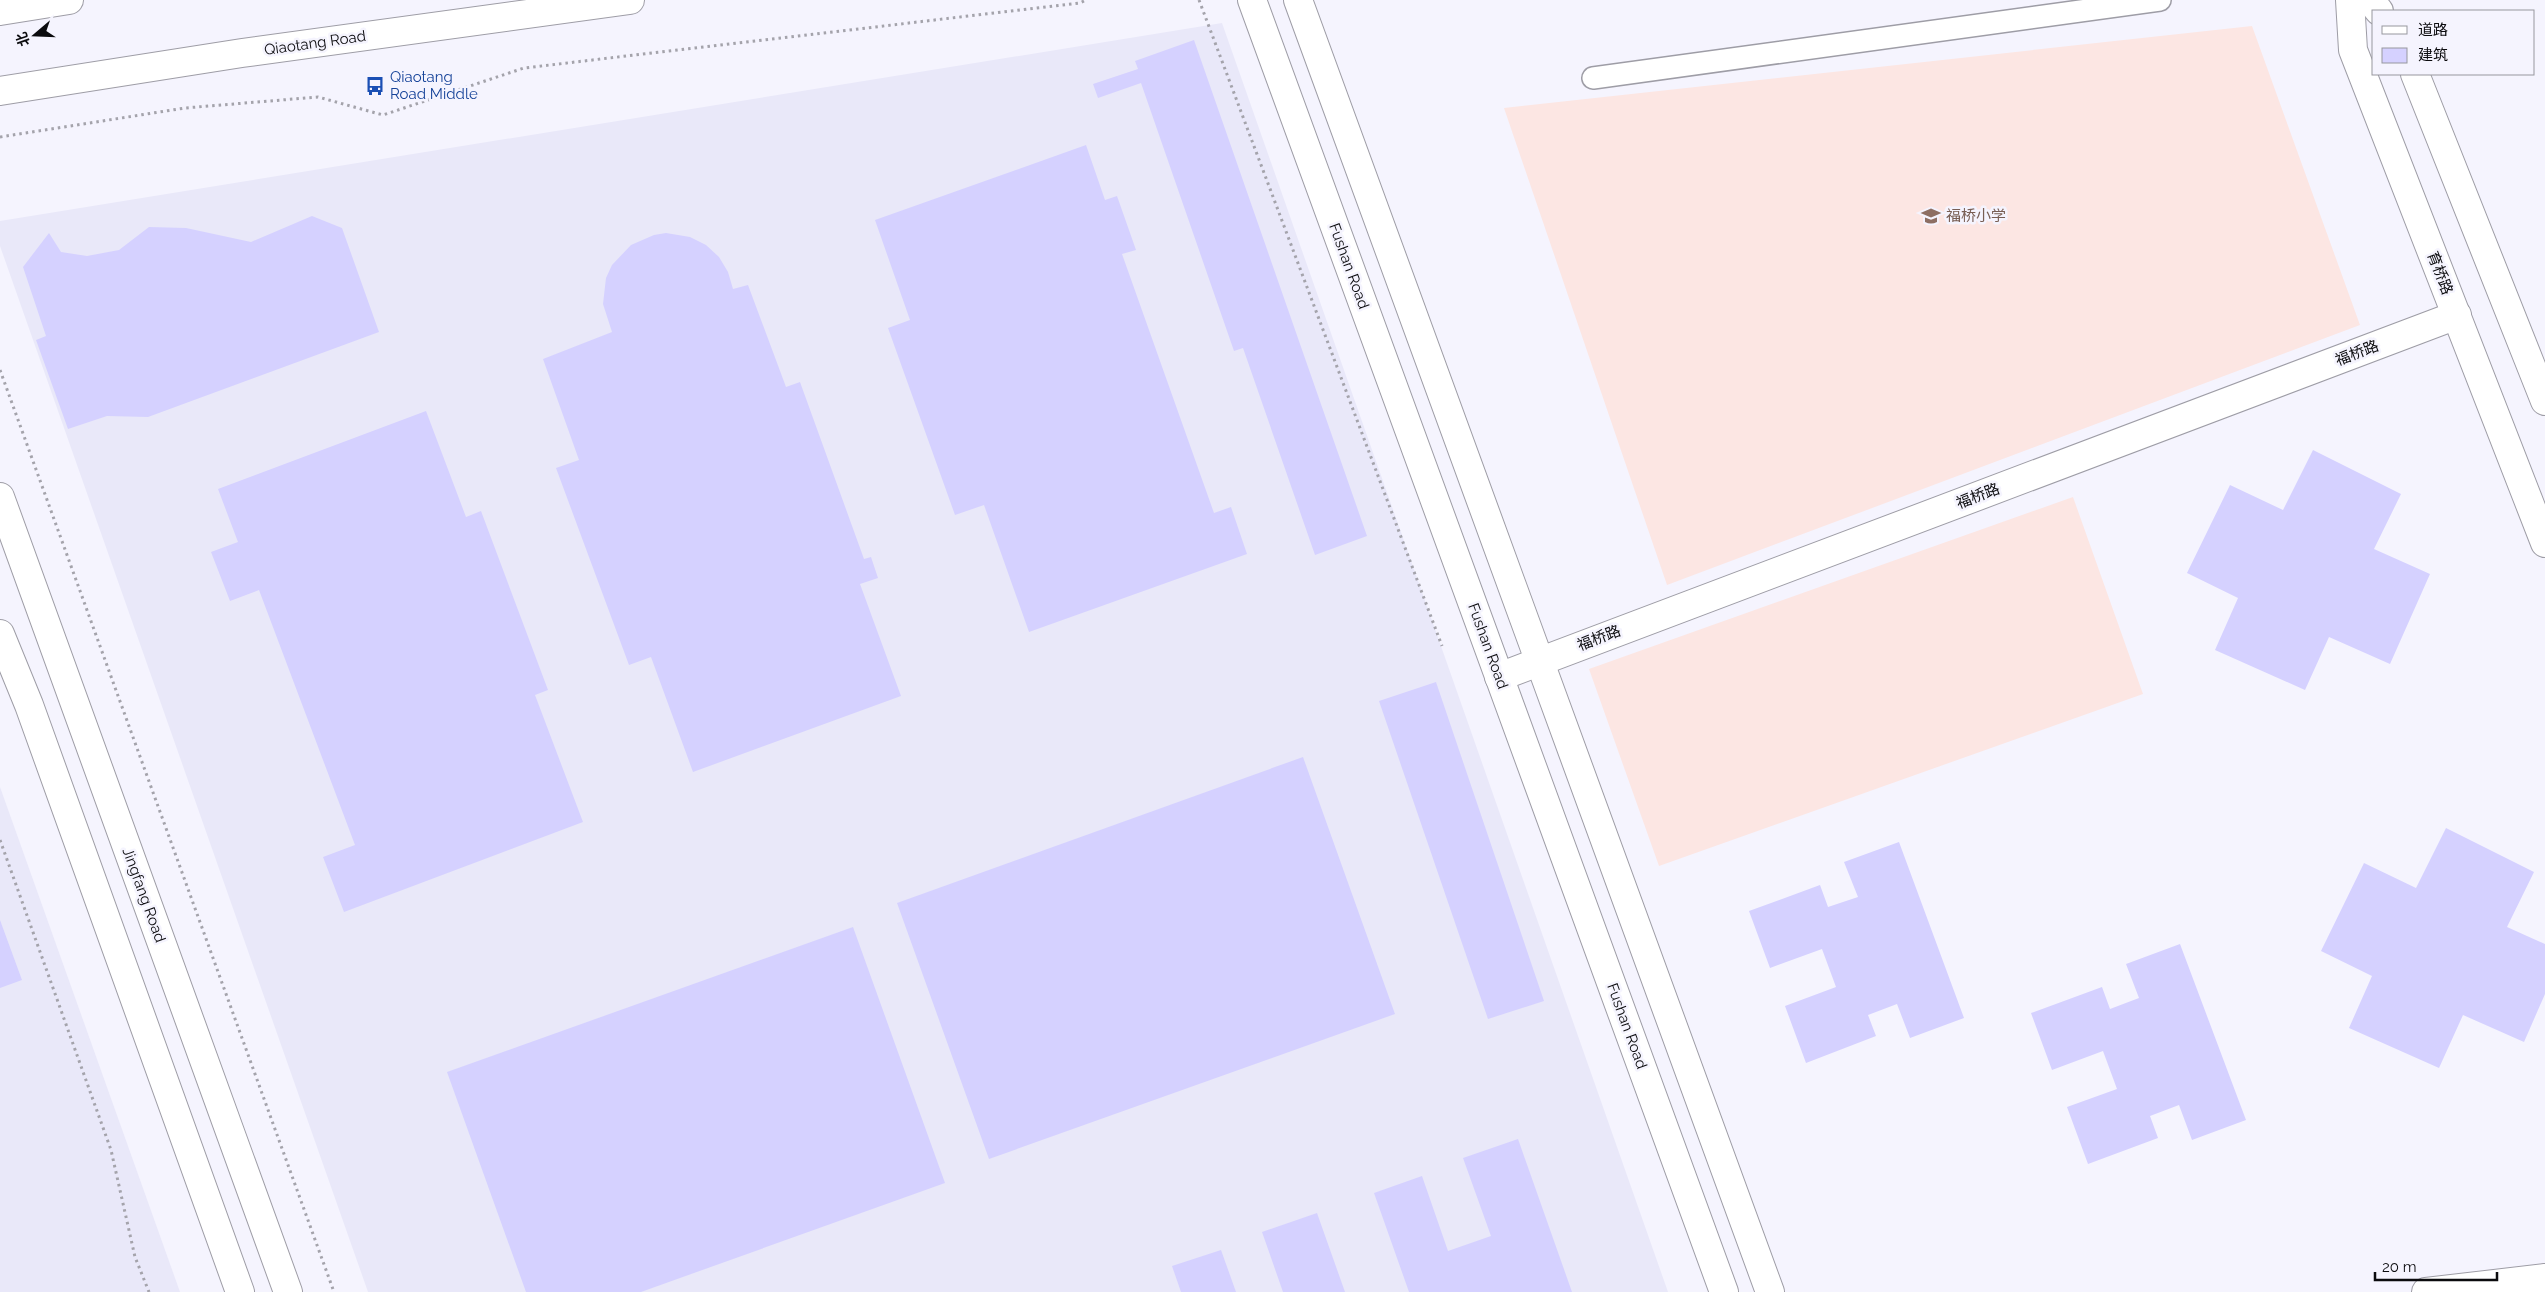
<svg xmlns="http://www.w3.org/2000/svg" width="2545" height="1292" viewBox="0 0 2545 1292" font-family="Raleway,'Noto Sans SC',sans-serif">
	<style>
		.built { fill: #e9e8f9 }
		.education { fill: #fce6e3 }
		.building { fill: #d5d1ff }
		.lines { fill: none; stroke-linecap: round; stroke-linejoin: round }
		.lane-casing { stroke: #9e9da6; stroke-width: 24 }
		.secondary-casing { stroke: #9e9da6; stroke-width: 30 }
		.path { stroke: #a4a3ab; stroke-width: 3; stroke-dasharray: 2.5 4; stroke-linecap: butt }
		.lane { stroke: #fff; stroke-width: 21 }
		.secondary { stroke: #fff; stroke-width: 28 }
		.labels { text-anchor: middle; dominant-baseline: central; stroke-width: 5; stroke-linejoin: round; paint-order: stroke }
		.street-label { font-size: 15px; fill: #0b0b0e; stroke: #f5f4fe }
		.transit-label { font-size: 15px; fill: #164399; stroke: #f5f4fe; text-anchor: start }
		.education-label { font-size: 15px; fill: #785e54; stroke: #f5f4fe; text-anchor: start }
	</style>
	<rect width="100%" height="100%" fill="#f5f4fe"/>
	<!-- built -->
	<g class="built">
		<polygon points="1222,23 1668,1292 368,1292 0,246 0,221"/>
		<polygon points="0,787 180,1292 0,1292"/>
	</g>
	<!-- education -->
	<g class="education">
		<polygon points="2252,26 2360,325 1667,585 1504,108"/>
		<polygon points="2073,497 2143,694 1659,866 1589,669"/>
	</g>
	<!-- building -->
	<g class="building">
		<polygon points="1194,40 1367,536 1315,555 1243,348 1234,351 1141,83 1098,98 1093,84 1138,69 1135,61"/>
		<polygon points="1086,145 1105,200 1117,196 1136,250 1122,254 1214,513 1231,507 1247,554 1029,632 984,505 955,515 888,328 910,320 875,220"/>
		<polygon points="312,216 342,228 379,332 148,417 107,416 68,429 36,340 46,336 23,267 49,233 61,252 87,256 119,250 149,227 186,228 251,242"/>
		<polygon points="666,233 690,237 706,245 719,257 728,272 733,289 748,285 786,387 800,382 864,559 871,557 878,578 860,584 901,696 693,772 651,657 629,665 556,468 579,460 543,359 612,332 603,304 606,278 612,265 631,245 654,235"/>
		<polygon points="426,411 466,517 481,511 548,690 535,695 583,822 344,912 323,857 355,845 259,590 230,601 211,552 238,542 218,489"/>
		<polygon points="2313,450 2401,494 2374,549 2430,574 2390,664 2329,637 2305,690 2215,650 2238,598 2187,573 2230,485 2283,510"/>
		<polygon points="1436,682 1544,1001 1488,1019 1379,701"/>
		<polygon points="1303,757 1395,1014 989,1159 897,903"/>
		<polygon points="2446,828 2534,872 2507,927 2545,944 2545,994 2524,1042 2463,1015 2439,1068 2349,1028 2372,976 2321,951 2364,863 2416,888"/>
		<polygon points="1899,842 1964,1018 1910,1038 1897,1004 1868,1015 1876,1036 1806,1063 1785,1006 1836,987 1822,949 1770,968 1749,911 1820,885 1828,907 1858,897 1844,862"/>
		<polygon points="0,920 22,980 0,988"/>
		<polygon points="853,927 945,1183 641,1292 526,1292 447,1072"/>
		<polygon points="2180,944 2246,1120 2192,1140 2179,1105 2150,1116 2158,1138 2088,1164 2067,1107 2117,1089 2103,1051 2052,1070 2031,1013 2102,987 2110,1009 2139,998 2126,964"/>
		<polygon points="1518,1139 1572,1292 1409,1292 1374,1193 1422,1176 1448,1251 1491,1236 1463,1158"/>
		<polygon points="1317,1213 1345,1292 1283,1292 1262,1232"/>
		<polygon points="1221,1250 1236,1292 1181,1292 1172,1266"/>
	</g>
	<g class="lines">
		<!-- lane casing -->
		<g class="lane-casing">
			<polyline id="lane" points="1593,78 2160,0"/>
		</g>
		<!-- secondary casing -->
		<g class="secondary-casing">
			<g id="secondary">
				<polyline points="1252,0 1724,1292"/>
				<polyline points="1298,0 1770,1292"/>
				<polyline points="2350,0 2353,50 2545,543"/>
				<polyline points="2370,0 2379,11"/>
				<polyline points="0,11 69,0"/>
				<polyline points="2415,74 2545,401"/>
				<polyline points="0,91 242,53 630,0"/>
				<polyline points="0,497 288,1292"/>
				<polyline points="0,634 29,705 240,1292"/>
				<polyline points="1499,677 2457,315"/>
				<polyline points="2426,1292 2545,1278"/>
			</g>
		</g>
		<!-- path -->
		<g class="path">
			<polyline points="1199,0 1442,646"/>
			<polyline points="0,137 185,108 318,97 383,115 524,68 1080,3 1086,0"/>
			<polyline points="0,370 334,1292"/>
			<polyline points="0,840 111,1150 135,1257 149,1292"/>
		</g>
		<!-- lane -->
		<use href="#lane" class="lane"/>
		<!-- secondary -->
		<use href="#secondary" class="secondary"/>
	</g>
	<!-- icons -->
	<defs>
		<g id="bus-bare" transform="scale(1.5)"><path d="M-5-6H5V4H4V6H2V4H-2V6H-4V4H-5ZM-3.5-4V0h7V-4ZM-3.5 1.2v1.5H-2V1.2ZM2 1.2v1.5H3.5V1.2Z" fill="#1a4fb4" stroke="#f5f4fe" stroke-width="2.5" paint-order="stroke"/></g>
		<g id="school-bare" transform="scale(1.5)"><path d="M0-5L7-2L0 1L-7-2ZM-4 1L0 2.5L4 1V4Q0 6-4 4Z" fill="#8d6e63" stroke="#f5f4fe" stroke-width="2.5" paint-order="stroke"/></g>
	</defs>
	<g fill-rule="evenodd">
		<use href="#bus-bare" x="375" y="86"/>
		<use href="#school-bare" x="1931" y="216"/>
	</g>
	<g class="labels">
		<!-- street labels -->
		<g class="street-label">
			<text transform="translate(315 43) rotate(-8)">Qiaotang Road</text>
			<text transform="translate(1349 266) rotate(70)">Fushan Road</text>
			<text transform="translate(2440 273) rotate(69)">育桥路</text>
			<text transform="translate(2357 353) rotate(-21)">福桥路</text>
			<text transform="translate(1978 496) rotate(-21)">福桥路</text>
			<text transform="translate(1599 638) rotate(-21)">福桥路</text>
			<text transform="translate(1488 646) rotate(70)">Fushan Road</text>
			<text transform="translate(144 895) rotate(70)">Jingfang Road</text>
			<text transform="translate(1627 1026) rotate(70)">Fushan Road</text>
		</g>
		<!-- transit labels -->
		<g class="transit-label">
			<text x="390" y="77">Qiaotang<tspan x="390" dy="17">Road Middle</tspan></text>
		</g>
		<!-- education labels -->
		<g class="education-label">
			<text x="1946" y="216">福桥小学</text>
		</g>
	</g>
	<!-- legend -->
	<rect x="2372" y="10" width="162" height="65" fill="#f5f4fe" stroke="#97979e"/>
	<rect x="2382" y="26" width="25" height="8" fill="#ffffff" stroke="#97979e"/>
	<text x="2418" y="35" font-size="15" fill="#0b0b0e">道路</text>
	<rect x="2382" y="48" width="25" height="15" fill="#d5d1ff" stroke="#97979e"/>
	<text x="2418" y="60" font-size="15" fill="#0b0b0e">建筑</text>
	<!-- north arrow -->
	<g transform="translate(35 35) rotate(251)" stroke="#f5f4fe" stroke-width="4" paint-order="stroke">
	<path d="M0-4L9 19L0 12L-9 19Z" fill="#0b0b0e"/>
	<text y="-8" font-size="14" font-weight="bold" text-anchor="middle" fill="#0b0b0e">北</text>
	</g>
	<!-- scale -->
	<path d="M2375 1272v8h122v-8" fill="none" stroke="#0b0b0e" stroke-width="2.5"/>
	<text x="2382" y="1272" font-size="15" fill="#0b0b0e" stroke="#f5f4fe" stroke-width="4" paint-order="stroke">20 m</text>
</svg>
